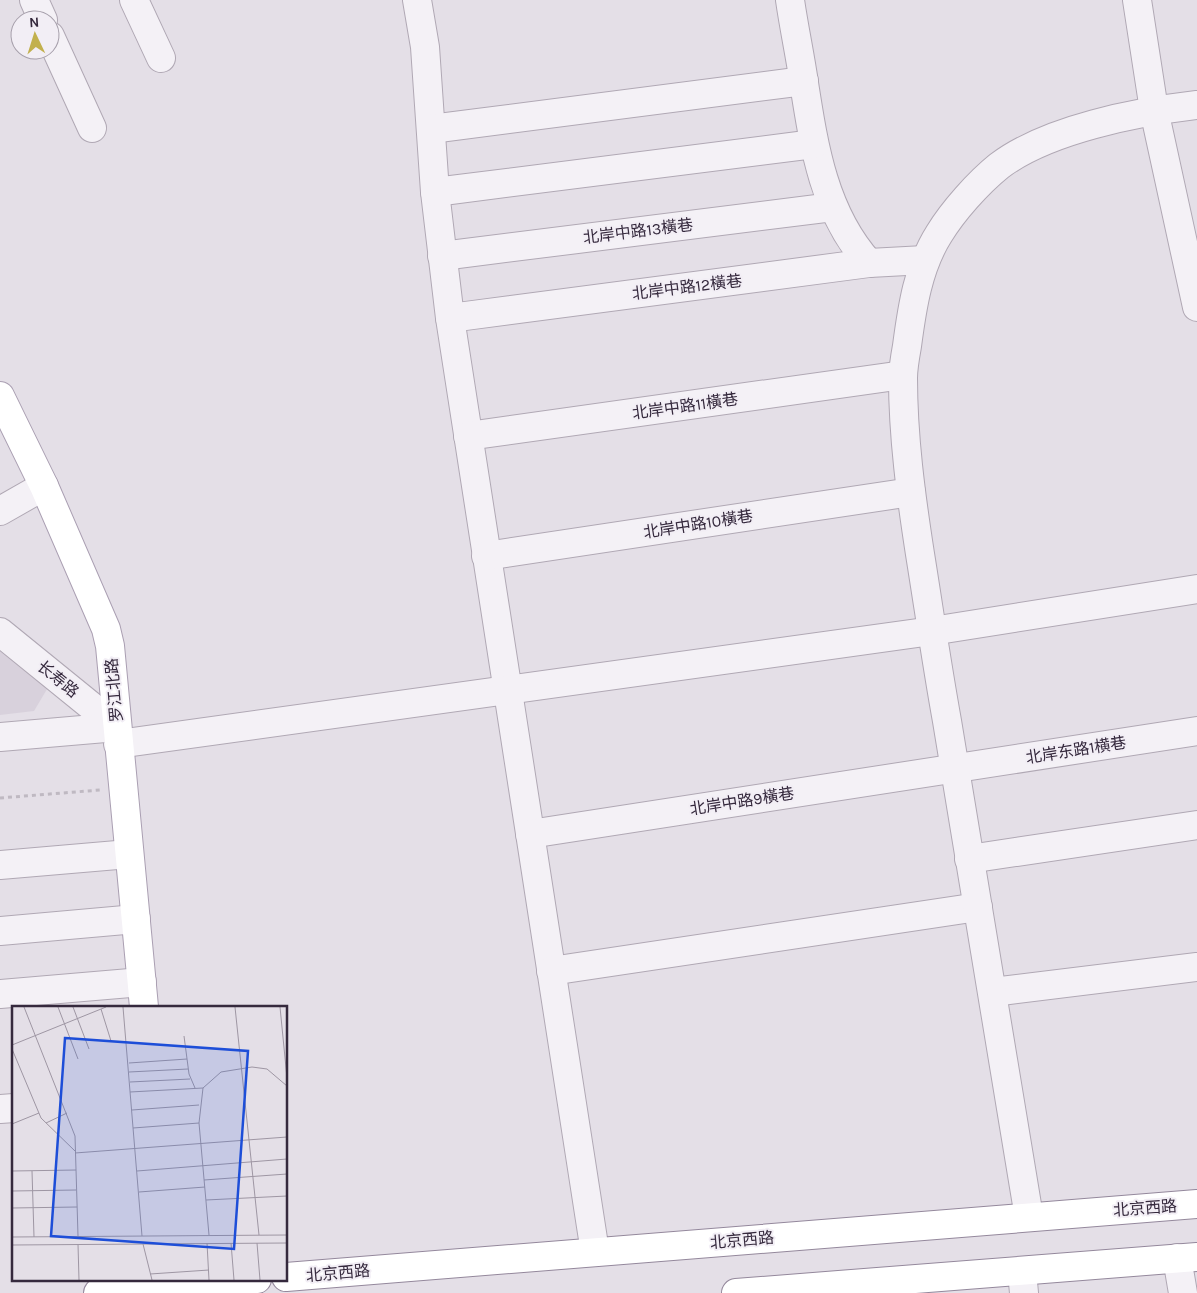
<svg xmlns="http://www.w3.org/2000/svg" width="1197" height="1293" viewBox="0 0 1197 1293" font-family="Karla,'Noto Sans SC',sans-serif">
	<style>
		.built { fill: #d8d1dc }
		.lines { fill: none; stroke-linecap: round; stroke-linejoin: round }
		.minor-casing { stroke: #b0a8b4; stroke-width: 30 }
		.major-casing { stroke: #aa9fb2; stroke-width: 30 }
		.highway-casing { stroke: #94889c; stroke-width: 30 }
		.path { stroke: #bfb9c2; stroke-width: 3; stroke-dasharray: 4 4; stroke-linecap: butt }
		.minor { stroke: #f4f1f6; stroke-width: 28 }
		.major { stroke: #fff; stroke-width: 28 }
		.highway { stroke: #fff; stroke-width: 28 }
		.labels { text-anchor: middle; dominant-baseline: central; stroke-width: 4; stroke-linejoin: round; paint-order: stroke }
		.street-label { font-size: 16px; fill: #35293d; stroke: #f2eef5 }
		.inset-road { fill: none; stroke: #9e96a3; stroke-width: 1 }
		.view { fill: #1d4ed8; fill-opacity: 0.15; stroke: #1d4ed8; stroke-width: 2.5 }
		.inset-edge { fill: none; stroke: #35293d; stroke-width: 2.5 }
	</style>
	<rect width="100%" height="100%" fill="#e4dfe7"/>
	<!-- built -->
	<polygon class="built" points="0,637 53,679 34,711 0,715"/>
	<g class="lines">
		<!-- minor casing -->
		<g class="minor-casing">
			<g id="minor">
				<polyline points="34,0 43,20"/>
				<polyline points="134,0 161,58"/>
				<polyline points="417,0 425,47 435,192 450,318 595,1252"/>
				<path d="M790 0C794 28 800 55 804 83 814 147 824 213 869 263"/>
				<polyline points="1137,0 1154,110 1197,307"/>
				<polyline points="50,36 92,128"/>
				<polyline points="431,129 804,81"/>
				<polyline points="435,192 814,144"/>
				<polyline points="442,256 833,207"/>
				<polyline points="450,318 869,263 925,260"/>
				<polyline points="468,436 903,375"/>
				<polyline points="0,511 44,486"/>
				<polyline points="486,556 911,492"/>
				<polyline points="0,632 117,727"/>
				<polyline points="0,737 117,727"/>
				<polyline points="118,744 932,631 1197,589"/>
				<polyline points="530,834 1197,731"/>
				<polyline points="969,859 1197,825"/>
				<polyline points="0,865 129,854"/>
				<polyline points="0,931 136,919"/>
				<polyline points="551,971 978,907"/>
				<polyline points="993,992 1197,967"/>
				<polyline points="0,994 142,982"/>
				<polyline points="0,1109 14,1108"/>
				<path d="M1029 1217C1002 1052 975 887 947 721 937 666 929 610 920 554 911 496 903 437 903 378 903 368 905 357 907 346 912 308 918 267 939 234 953 211 978 183 999 166 1048 129 1137 112 1197 105"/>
				<polyline points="1177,1258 1183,1293"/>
				<polyline points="1022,1271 1024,1293"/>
			</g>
		</g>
		<!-- major casing -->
		<g class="major-casing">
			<polyline id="major" points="0,396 44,486 106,629 110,646 144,1007"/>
		</g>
		<!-- highway casing -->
		<g class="highway-casing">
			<g id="highway">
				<polyline points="286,1277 1197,1204"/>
				<polyline points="98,1293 173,1285 257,1279"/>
				<polyline points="736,1293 1197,1257"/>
			</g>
		</g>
		<!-- path -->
		<polyline class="path" points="0,798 100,790"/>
		<!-- minor -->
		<use href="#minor" class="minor"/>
		<!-- major -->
		<use href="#major" class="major"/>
		<!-- highway -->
		<use href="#highway" class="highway"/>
	</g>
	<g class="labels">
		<!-- street labels -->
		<g class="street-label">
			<text transform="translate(638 231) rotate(-7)">北岸中路13橫巷</text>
			<text transform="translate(687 287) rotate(-7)">北岸中路12橫巷</text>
			<text transform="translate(685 406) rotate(-8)">北岸中路11橫巷</text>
			<text transform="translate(698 524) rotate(-9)">北岸中路10橫巷</text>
			<text transform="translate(58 679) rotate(39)">长寿路</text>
			<text transform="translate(114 690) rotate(-95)">罗江北路</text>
			<text transform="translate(1076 750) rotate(-9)">北岸东路1横巷</text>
			<text transform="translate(742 801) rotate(-9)">北岸中路9橫巷</text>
			<text transform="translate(1145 1208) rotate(-4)">北京西路</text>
			<text transform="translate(742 1240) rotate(-5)">北京西路</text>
			<text transform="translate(338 1273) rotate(-5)">北京西路</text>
		</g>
	</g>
	<!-- overview -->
	<g transform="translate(12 1006)">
		<rect width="275" height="275" fill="#e4dfe7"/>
		<path class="inset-road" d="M12 1 63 130 66 230M46 1 66 53M61 1 77 43M111 1 130 230M223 1 247 229M268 1 275 72M89 3 99 35M172 30 177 68 183 82M0 39 94 1M0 43 29 112 63 145M117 57 175 53M117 66 176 63M118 76 178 73M118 86 191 82M120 104 187 99M34 117 55 107M0 118 27 107M121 122 187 117M63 147 275 131M0 165 64 164M20 165 22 231M125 165 275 153M192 174 275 168M0 185 64 184M127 186 193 181M194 194 275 190M0 202 65 201M197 229 187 117 191 82 209 66 240 61 255 63 275 80M0 231 275 229M195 237 197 274M219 237 222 274M245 237 248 274M66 238 67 274M131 238 140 274M0 239 275 237M138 268 197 264"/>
		<path class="view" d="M53 32 236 45 222 243 39 230Z"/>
		<rect width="275" height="275" class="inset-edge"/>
	</g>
	<!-- north arrow -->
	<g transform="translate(35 35) rotate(356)"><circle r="24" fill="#f2eef5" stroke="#a69fab"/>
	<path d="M0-4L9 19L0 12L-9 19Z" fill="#c2b04d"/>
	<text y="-8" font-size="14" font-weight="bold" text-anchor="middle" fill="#35293d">N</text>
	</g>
</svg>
